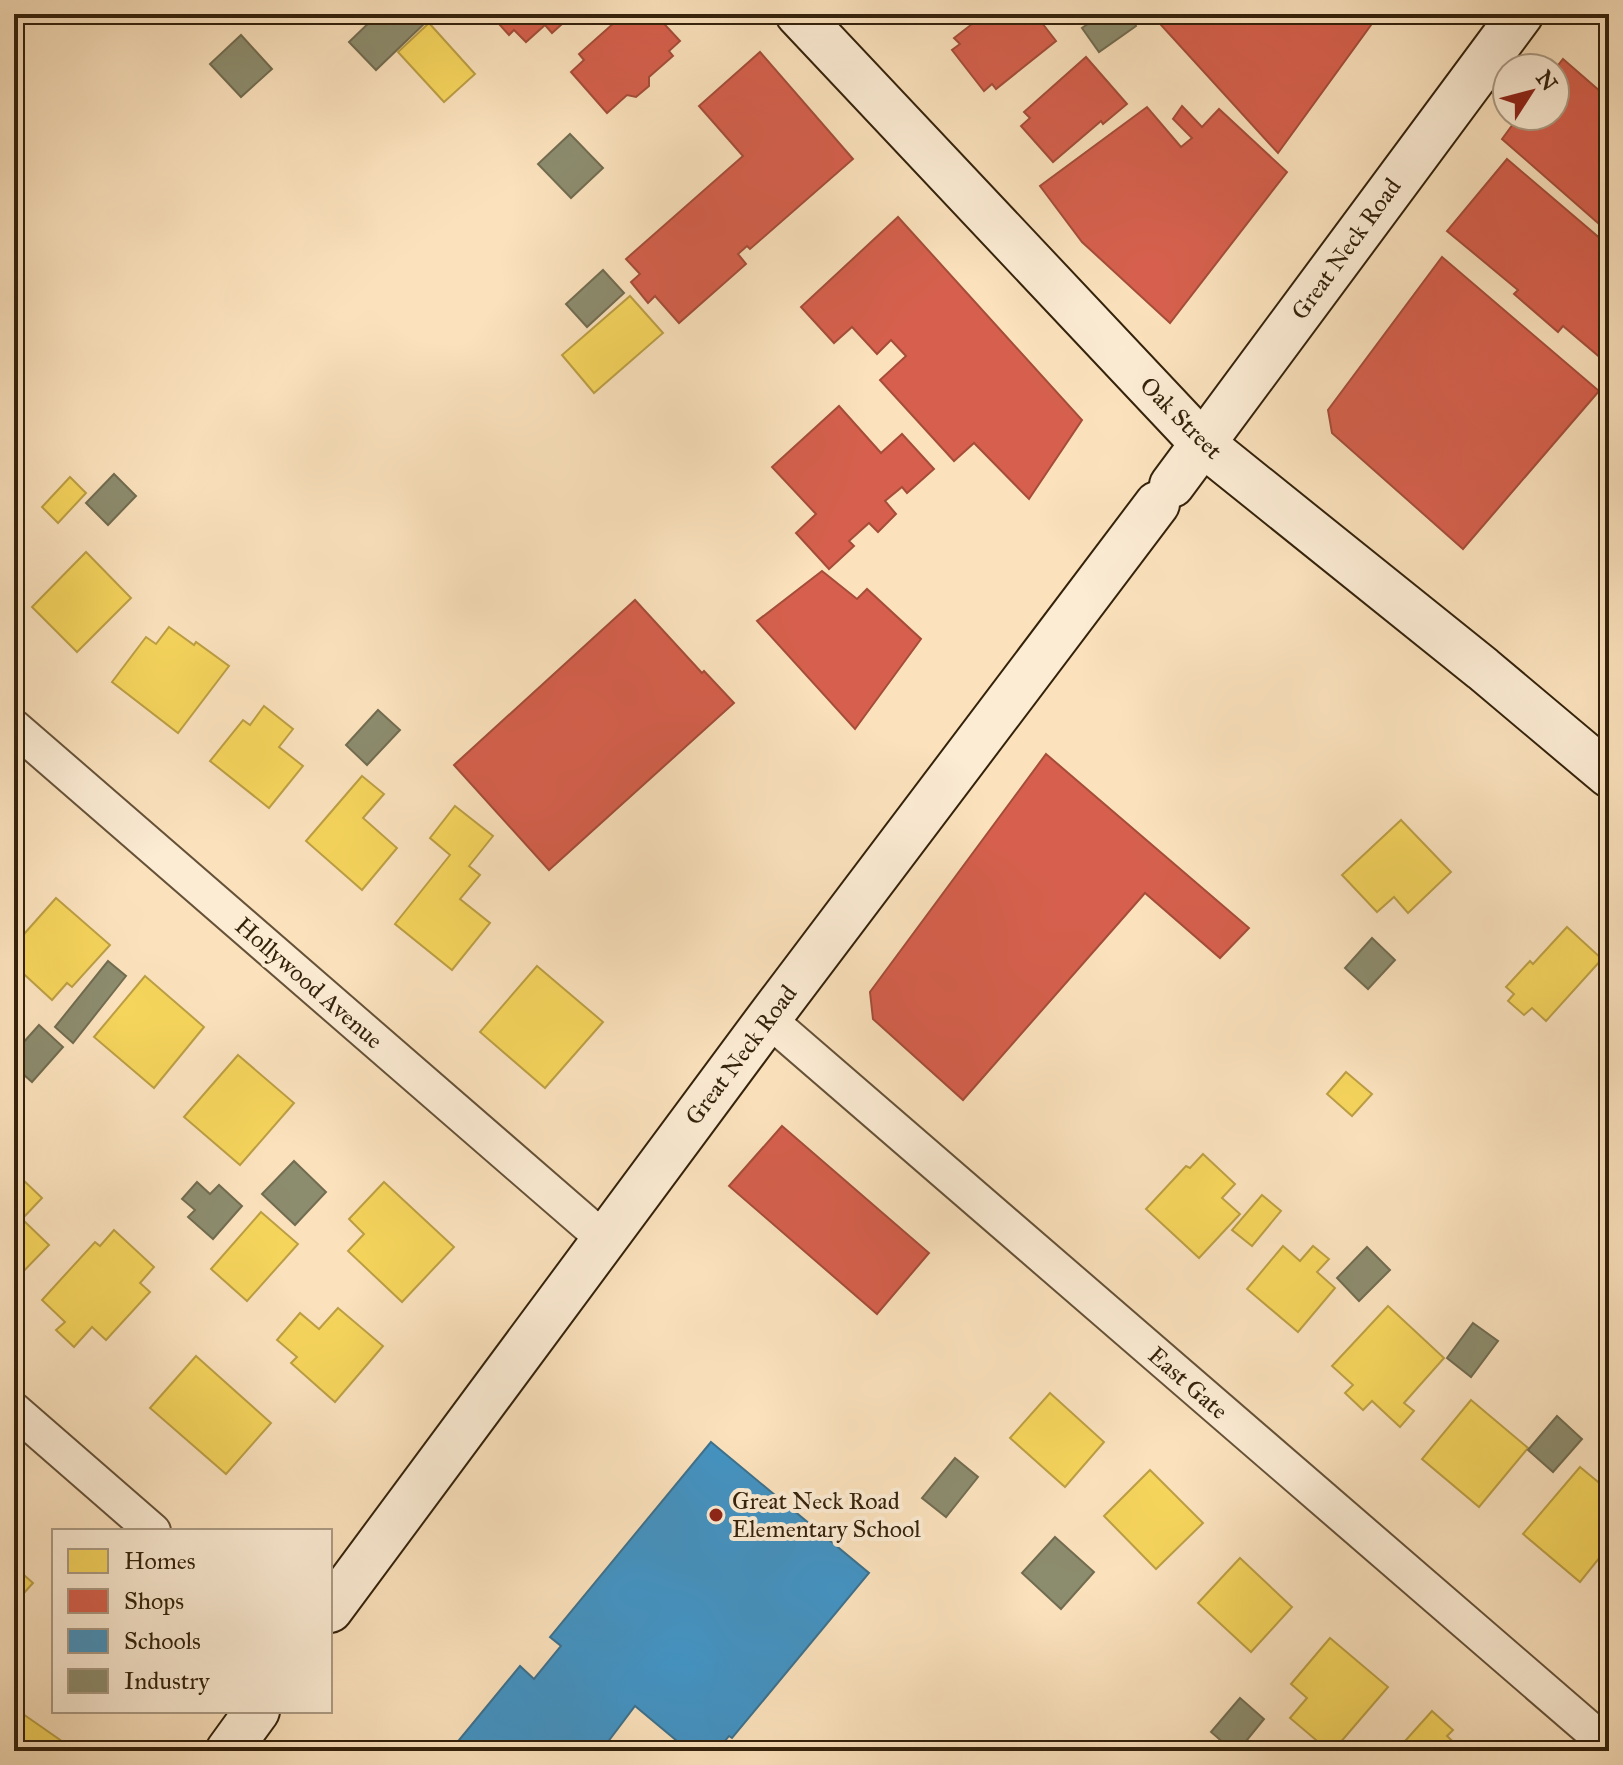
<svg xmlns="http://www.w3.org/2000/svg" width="1623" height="1765" viewBox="0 0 1623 1765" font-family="'IM FELL Great Primer',serif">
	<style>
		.homes { fill: #f6d55c; stroke: #bc9f44; stroke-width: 2 }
		.shops { fill: #d6604d; stroke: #a54d39; stroke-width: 2 }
		.schools { fill: #4393c3; stroke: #3e718c; stroke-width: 2 }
		.industry { fill: #8c8c6e; stroke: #726c50; stroke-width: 2 }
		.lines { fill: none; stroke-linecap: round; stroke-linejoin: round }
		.minor-casing { stroke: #665238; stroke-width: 38 }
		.secondary-casing { stroke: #34220b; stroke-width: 48 }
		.minor { stroke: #fcecd4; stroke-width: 34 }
		.secondary { stroke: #fcecd4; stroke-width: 44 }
		.poi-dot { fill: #8f2418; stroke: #fcecd4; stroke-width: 3 }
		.labels { text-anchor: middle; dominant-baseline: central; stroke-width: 8; stroke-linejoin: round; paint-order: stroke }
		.street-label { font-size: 24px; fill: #34220b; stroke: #fcecd4 }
		.poi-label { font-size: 24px; fill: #34220b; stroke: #fcecd4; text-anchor: start }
	</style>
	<rect width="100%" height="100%" fill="#fbe2bd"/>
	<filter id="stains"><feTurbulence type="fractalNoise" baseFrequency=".0025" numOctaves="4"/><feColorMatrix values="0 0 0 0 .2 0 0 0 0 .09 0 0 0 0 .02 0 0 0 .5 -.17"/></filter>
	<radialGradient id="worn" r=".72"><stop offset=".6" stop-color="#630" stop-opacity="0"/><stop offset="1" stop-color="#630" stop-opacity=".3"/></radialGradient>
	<!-- homes -->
	<g class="homes">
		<polygon points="429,23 475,74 444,102 398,52"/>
		<polygon points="630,296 663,333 594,393 562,355"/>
		<polygon points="70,477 86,493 58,523 42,507"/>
		<polygon points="86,552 131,598 77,652 32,607"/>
		<polygon points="169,627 194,645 196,642 229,666 178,733 112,682 146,637 156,644"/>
		<polygon points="264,706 293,729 279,747 303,766 269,808 210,761 243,720 250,725"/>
		<polygon points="362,776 384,794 363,818 397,848 362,890 306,841"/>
		<polygon points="455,806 493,836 469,866 480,875 460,899 490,923 452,970 395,924 450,855 430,838"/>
		<polygon points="1401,820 1451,872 1408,913 1394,897 1377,912 1342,875"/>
		<polygon points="56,898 110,945 72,987 67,983 52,1000 14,965 14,955 22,946 17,942"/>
		<polygon points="1567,927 1602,959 1546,1021 1532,1008 1524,1015 1508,1001 1514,994 1506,987 1530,961 1533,964"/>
		<polygon points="537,966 603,1022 545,1088 480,1032"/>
		<polygon points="145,976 204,1027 154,1088 94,1037"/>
		<polygon points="238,1055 294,1103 240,1165 184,1117"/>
		<polygon points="1346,1072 1372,1094 1352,1116 1327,1094"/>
		<polygon points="1203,1154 1235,1184 1222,1198 1240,1214 1199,1258 1146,1209 1186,1166 1190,1168"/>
		<polygon points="19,1176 42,1198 22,1219 49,1245 15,1280 14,1181"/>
		<polygon points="384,1182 454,1247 402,1302 348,1251 364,1234 349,1219"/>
		<polygon points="1262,1195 1281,1211 1252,1246 1232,1230"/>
		<polygon points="261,1212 298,1244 247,1301 211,1269"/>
		<polygon points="114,1230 154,1267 140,1283 150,1292 106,1340 92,1327 74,1347 56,1330 65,1322 42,1300 95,1242 100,1246"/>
		<polygon points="1283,1246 1300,1261 1313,1246 1329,1259 1317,1272 1335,1288 1298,1332 1247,1289"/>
		<polygon points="1388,1306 1444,1358 1404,1403 1414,1411 1400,1427 1372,1401 1363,1410 1345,1393 1353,1385 1332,1366"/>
		<polygon points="338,1308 383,1346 335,1402 291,1363 297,1357 277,1340 300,1313 319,1329"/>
		<polygon points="196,1356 271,1423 226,1474 150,1408"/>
		<polygon points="1050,1393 1104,1442 1065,1487 1010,1438"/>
		<polygon points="1471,1400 1528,1448 1479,1507 1422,1459"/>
		<polygon points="1580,1467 1609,1491 1609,1546 1580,1582 1523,1534"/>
		<polygon points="1150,1470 1203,1523 1156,1569 1104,1516"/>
		<polygon points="14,1552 22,1559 15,1567 33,1583 14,1604"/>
		<polygon points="1240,1558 1292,1607 1251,1652 1198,1603"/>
		<polygon points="1330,1638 1388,1687 1333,1751 1329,1751 1290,1718 1307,1698 1291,1684"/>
		<polygon points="1432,1711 1453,1730 1447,1736 1463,1751 1396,1751"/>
		<polygon points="23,1714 76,1751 14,1751 14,1729"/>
	</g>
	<!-- shops -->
	<g class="shops">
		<polygon points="490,14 573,14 552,33 545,25 526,42 514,30 509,35"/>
		<polygon points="624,14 655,14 680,41 669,51 673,56 649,77 649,86 636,97 627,95 607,113 571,72 584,60 579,54"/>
		<polygon points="985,14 1035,14 1056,41 996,89 992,84 984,91 952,50 960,44 954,38"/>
		<polygon points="1151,14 1379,14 1278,153"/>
		<polygon points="760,52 853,159 750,249 747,246 738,254 746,264 679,323 655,296 648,303 631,282 640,274 626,259 743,156 699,106"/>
		<polygon points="1086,57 1127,104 1103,124 1101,121 1053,162 1021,126 1030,118 1024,112"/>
		<polygon points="1563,59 1609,99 1609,209 1598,223 1502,139 1519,116 1555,116 1555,69"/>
		<polygon points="1182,106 1202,127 1219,109 1287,172 1170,323 1082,242 1040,186 1147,107 1181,147 1192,138 1173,119"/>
		<polygon points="1507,159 1609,246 1609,365 1563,326 1558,332 1514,294 1518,290 1447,231"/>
		<polygon points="898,217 1082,420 1029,499 974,443 954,461 880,380 906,356 891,340 877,354 852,327 834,343 801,307"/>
		<polygon points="1442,257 1599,391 1463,549 1332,433 1328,410"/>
		<polygon points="839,406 881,453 902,434 934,469 907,493 902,487 885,501 896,514 878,532 869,523 849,541 854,546 829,569 796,533 816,514 772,467"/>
		<polygon points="822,571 857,599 867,589 921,639 855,729 757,621"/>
		<polygon points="635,600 702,673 704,671 734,703 549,870 454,765"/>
		<polygon points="1046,754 1249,928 1220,958 1145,893 963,1100 873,1019 870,992"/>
		<polygon points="782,1126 929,1253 877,1314 729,1186"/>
	</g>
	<!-- schools -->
	<polygon class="schools" points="711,1442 869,1573 732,1738 729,1736 717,1751 689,1751 635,1706 601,1751 450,1751 520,1666 534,1679 561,1646 550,1637"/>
	<!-- industry -->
	<g class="industry">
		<polygon points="378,14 418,14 426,22 376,70 349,42"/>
		<polygon points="1102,14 1128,14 1136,26 1099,52 1082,28"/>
		<polygon points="241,35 272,69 241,97 210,64"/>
		<polygon points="570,134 603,168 571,198 538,164"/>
		<polygon points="603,270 624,293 587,327 566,304"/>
		<polygon points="114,474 136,496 108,525 86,503"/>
		<polygon points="378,710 400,730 367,765 346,745"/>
		<polygon points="1372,938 1395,960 1368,989 1345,968"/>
		<polygon points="108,961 126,976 73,1043 55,1027"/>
		<polygon points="39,1025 63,1047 32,1082 14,1066 14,1053"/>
		<polygon points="294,1161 326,1192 295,1225 262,1194"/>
		<polygon points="197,1182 210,1194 219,1185 242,1206 213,1239 188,1217 195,1210 182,1199"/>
		<polygon points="1367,1247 1390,1270 1359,1301 1337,1278"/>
		<polygon points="1473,1323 1498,1341 1471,1377 1447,1358"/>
		<polygon points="1557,1416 1582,1439 1553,1472 1528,1450"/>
		<polygon points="955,1458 978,1477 946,1517 922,1498"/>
		<polygon points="1055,1537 1094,1572 1061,1609 1022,1573"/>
		<polygon points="1240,1698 1264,1719 1238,1751 1233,1751 1211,1732"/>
	</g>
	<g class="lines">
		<!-- minor casing -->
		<g class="minor-casing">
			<g id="minor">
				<polyline points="14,727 604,1239"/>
				<polyline points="768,1019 1609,1746"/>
				<polyline points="14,1410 153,1531"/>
			</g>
		</g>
		<!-- secondary casing -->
		<g class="secondary-casing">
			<g id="secondary">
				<polyline points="798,14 1203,444 1483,669 1609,775"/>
				<polyline points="1172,485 1521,14"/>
				<polyline points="330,1610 768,1019 1157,504"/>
				<polyline points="228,1751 257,1711"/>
			</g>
		</g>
		<!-- minor -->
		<use href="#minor" class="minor"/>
		<!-- secondary -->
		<use href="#secondary" class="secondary"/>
	</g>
	<!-- markers -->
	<circle class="poi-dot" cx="716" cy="1515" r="8"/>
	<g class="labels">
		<!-- street labels -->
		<g class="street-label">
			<text transform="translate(1346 249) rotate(-54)">Great Neck Road</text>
			<text transform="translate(1181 418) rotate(45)">Oak Street</text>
			<text transform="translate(309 983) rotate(41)">Hollywood Avenue</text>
			<text transform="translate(741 1055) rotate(-53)">Great Neck Road</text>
			<text transform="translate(1188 1383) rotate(41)">East Gate</text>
		</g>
		<!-- poi labels -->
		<g class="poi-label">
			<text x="732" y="1501">Great Neck Road<tspan x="732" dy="28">Elementary School</tspan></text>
		</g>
	</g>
	<!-- margin -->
	<rect width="1623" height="1765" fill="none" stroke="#fbe2bd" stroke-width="48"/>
	<rect x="16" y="16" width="1591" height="1733" fill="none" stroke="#34220b" stroke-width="4"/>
	<rect x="24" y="24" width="1575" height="1717" fill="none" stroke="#34220b" stroke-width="2"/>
	<!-- legend -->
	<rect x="52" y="1529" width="280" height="184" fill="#fcecd4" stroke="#ac9b84" stroke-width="2"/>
	<rect x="68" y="1549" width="40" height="24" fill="#f6d55c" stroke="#ac9b84" stroke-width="2"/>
	<text x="124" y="1569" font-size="24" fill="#34220b">Homes</text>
	<rect x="68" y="1589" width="40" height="24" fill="#d6604d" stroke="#ac9b84" stroke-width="2"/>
	<text x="124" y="1609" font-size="24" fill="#34220b">Shops</text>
	<rect x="68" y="1629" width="40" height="24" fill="#4393c3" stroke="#ac9b84" stroke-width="2"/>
	<text x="124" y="1649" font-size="24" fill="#34220b">Schools</text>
	<rect x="68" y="1669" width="40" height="24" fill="#8c8c6e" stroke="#ac9b84" stroke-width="2"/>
	<text x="124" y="1689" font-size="24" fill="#34220b">Industry</text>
	<!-- north arrow -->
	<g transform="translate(1531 92) rotate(54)"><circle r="38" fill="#fcecd4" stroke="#ac9b84" stroke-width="2"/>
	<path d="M0-6L14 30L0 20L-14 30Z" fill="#8f2418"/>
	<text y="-12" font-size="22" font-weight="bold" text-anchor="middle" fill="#34220b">N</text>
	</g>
	<rect width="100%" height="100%" filter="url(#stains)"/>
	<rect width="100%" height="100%" fill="url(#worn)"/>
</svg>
